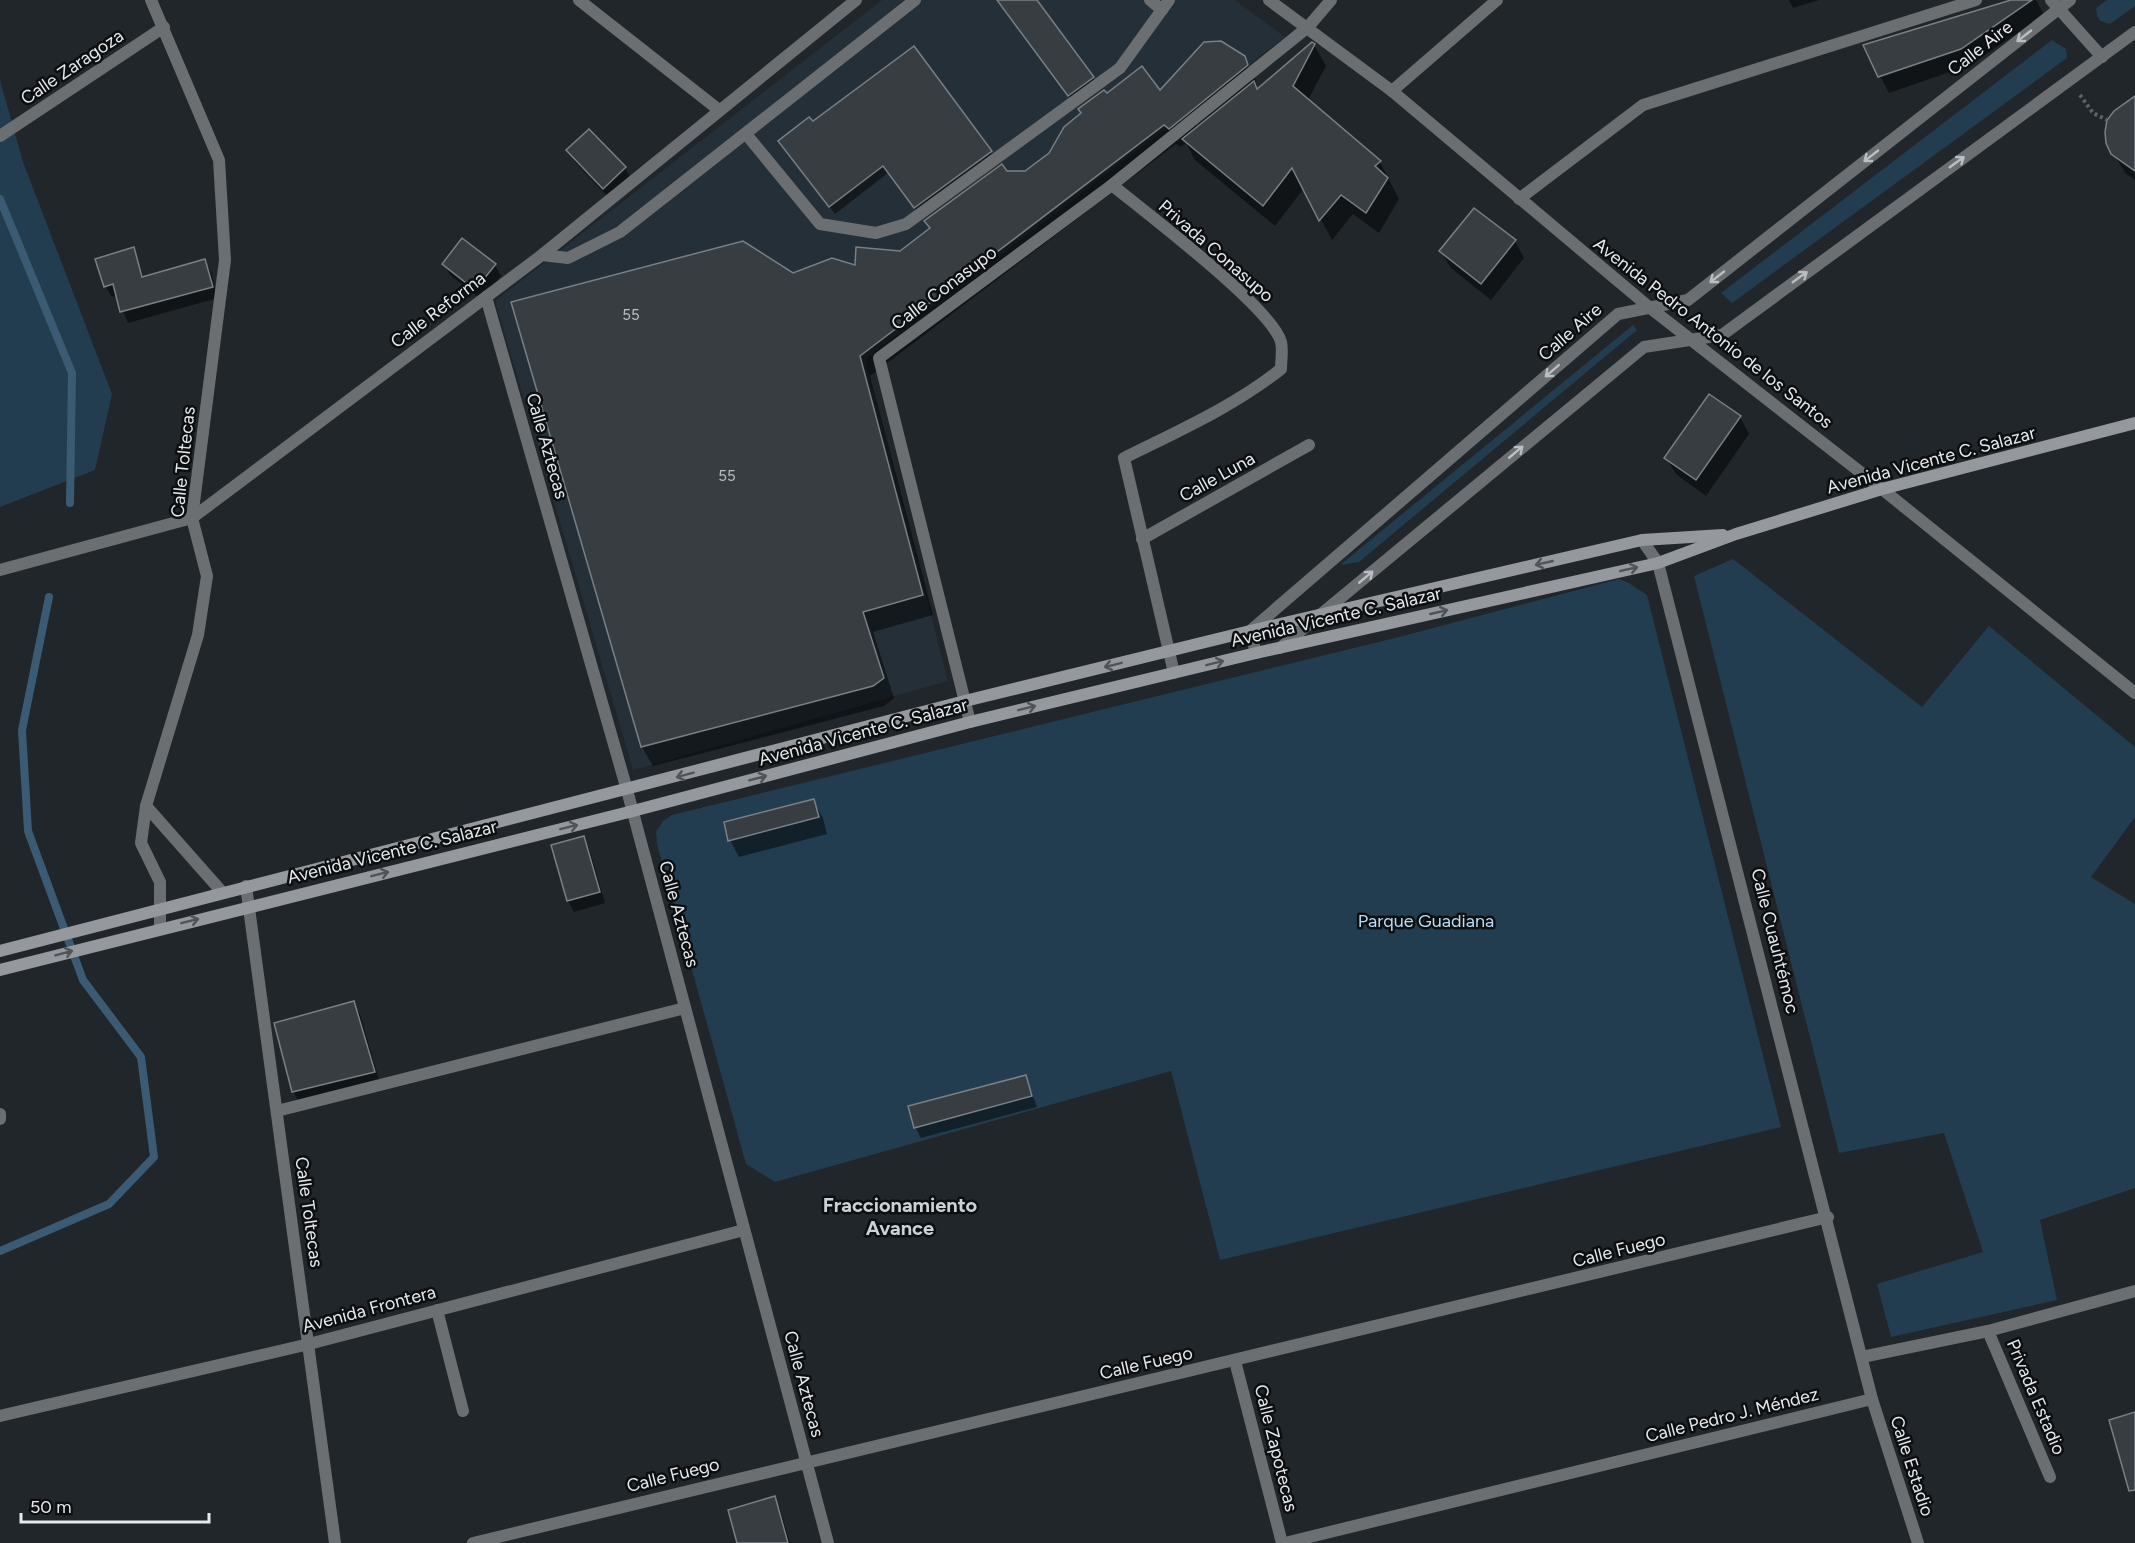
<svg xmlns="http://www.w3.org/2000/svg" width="2135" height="1543" viewBox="0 0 2135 1543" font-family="Figtree,sans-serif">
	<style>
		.built { fill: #252f37 }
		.green { fill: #223d4f }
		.shadow { fill: #0007 }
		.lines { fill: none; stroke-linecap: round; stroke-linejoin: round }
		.stream { stroke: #3a5b73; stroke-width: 8 }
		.building { fill: #383d41; stroke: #798085; stroke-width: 1.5 }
		.path { stroke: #5d6266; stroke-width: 4; stroke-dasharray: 3 3; stroke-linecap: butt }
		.service { stroke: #6c6f71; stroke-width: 12 }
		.minor { stroke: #6c6f71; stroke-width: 12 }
		.tertiary { stroke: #6c6f71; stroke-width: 12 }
		.secondary { stroke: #95999d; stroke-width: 12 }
		.oneway { stroke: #bbbec1 }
		.oneway2 { stroke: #505456 }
		.labels { text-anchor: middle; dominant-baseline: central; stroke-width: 5; stroke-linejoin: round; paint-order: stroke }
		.number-label { font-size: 15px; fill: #babec1 }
		.street-label { font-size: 18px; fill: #e6e9ec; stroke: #0c0e10 }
		.park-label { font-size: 18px; fill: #badcf6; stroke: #0c0e10 }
		.neighbourhood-label { font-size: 20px; font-weight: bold; fill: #cad1d7; stroke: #0c0e10 }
	</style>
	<rect width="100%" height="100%" fill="#20262a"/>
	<!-- built -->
	<polygon class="built" points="882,0 1235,0 1285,37 865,359 948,681 633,770 495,301"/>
	<!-- green -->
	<g class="green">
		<polygon points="2107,0 2135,0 2135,6 2110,24 2100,21 2097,15 2096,8"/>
		<polygon points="2052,40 2066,49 2067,58 1732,303 1721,293"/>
		<polygon points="0,80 23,162 112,394 95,470 0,507"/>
		<polygon points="1633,325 1637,330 1359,562 1340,565"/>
		<polygon points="1733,559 1922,707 1989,626 2135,747 2135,817 2091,877 2135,904 2135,1188 2040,1220 2057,1300 1891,1337 1877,1284 1983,1252 1944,1133 1839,1153 1694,576"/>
		<polygon points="1619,579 1629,583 1647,595 1781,1127 1220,1260 1171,1071 775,1182 746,1164 657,844 656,832 663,821 672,815 1395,638"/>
	</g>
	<!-- shadow -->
	<g class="shadow">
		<polygon points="997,0 1035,0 1096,82 1072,100"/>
		<polygon points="1789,0 1819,0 1793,8"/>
		<polygon points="2017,0 2036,0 2044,15 1970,65 1889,93 1865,46"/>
		<polygon points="1314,45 1326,66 1308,100 1380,162 1399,199 1379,233 1353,214 1332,240 1304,188 1275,226 1195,160 1186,143 1181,147 1176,144 870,376 933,615 873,632 894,698 884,706 653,766 642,747 513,303 857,267 901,252 931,230 926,221 1006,172 1026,172 1050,154 1106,96 1160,92 1244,57 1255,77 1258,91"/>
		<polygon points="913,48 996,160 920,215 888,173 835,214 785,149 812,123"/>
		<polygon points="2135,98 2135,180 2126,174 2107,143"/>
		<polygon points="589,131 625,168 631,179 610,199 575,162 568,151"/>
		<polygon points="1515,241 1524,258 1491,300 1451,268 1441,252"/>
		<polygon points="133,249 144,278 204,261 211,272 218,298 128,323 117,295 112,297 105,286"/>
		<polygon points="444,264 495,265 501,276 482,300 450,275"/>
		<polygon points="1740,417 1749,434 1706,496 1676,474 1666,458"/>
		<polygon points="813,801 823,818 827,834 739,857 730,840"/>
		<polygon points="583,837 589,848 605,903 574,912 568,901 553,846"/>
		<polygon points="353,1003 360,1014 380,1083 299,1102 293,1091"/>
		<polygon points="1026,1077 1037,1107 921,1138 915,1127"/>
		<polygon points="774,1498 780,1509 790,1543 739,1543"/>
	</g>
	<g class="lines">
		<!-- stream -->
		<g class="stream">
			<polyline points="0,199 72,373 70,503"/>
			<polyline points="0,1251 109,1204 154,1157 141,1057 83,980 28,831 22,730 49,597"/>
		</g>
	</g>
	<!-- building -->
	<g class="building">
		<polygon points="997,0 1037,0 1094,77 1068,96"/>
		<polygon points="2011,0 2032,0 1961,49 1878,77 1863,45"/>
		<polygon points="1221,41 1245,56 1248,65 1169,129 1164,125 860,356 923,595 863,612 884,678 873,686 641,747 511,302 743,241 793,273 832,258 855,265 856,247 900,251 930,228 924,221 1002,164 1007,171 1025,171 1049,153 1064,127 1081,113 1078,109 1104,90 1107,93 1142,66 1160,90 1204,42"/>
		<polygon points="1312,42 1315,44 1293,86 1381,161 1375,166 1388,178 1366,213 1341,195 1319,221 1292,168 1263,206 1182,139 1254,81 1257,89"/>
		<polygon points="914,46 992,151 914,208 883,166 829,207 778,141 809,117 813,121"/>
		<polygon points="2135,96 2135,171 2111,154 2106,143 2105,132 2107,120 2114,111"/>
		<polygon points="589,129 626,167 603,189 566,150"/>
		<polygon points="1474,208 1516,240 1481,284 1439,251"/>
		<polygon points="462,238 496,264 475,290 442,264"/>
		<polygon points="134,247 142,277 205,259 213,287 120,312 113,284 104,287 95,259"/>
		<polygon points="1709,394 1741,416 1696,480 1664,458"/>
		<polygon points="814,799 819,817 728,841 724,822"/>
		<polygon points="584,836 600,892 567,901 551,845"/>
		<polygon points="354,1001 375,1072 292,1092 274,1023"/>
		<polygon points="1026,1075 1032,1096 914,1128 908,1106"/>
		<polygon points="2135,1412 2135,1490 2129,1491 2109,1420"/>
		<polygon points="775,1496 788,1543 737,1543 728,1510"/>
	</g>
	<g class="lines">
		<!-- path -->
		<polyline class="path" points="2080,95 2093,113 2107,120"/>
		<!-- service -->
		<g class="service">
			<polyline points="1150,0 1162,10"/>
			<polyline points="1392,91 1497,0"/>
			<polyline points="746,134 820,224 876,233 906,224 1120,68 1169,0"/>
			<polyline points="542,255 568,258 620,232 915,0"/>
			<polyline points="1988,1331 2050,1477"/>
		</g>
		<!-- minor -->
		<g class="minor">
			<polyline points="151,0 219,160 225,260 192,518 207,576 198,635 146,806 141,843 160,882 160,928"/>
			<polyline points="579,0 719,110"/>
			<polyline points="2051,0 2102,57"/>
			<polyline points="0,136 164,27"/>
			<path d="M1112 185C1145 212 1272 308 1281 342 1283 350 1281 361 1281 369 1233 407 1178 431 1124 458L1174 673"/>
			<polyline points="1519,199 1643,105 1976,0"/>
			<polyline points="486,297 627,790 828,1543"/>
			<polyline points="1142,539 1309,445"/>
			<polyline points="1642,540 1658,563 1872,1399 1918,1543"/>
			<polyline points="0,570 192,518 542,255 856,0"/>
			<polyline points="1280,648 1644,347 1722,335 2135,32"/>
			<polyline points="1256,653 1250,631 1618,314 1688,300 2070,0"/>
			<polyline points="970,722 879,358 1112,185 1308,27 1331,0"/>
			<polyline points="146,806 222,892"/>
			<polyline points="246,886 335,1543"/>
			<polyline points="277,1111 685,1008"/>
			<polyline points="0,1114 0,1119"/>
			<polyline points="437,1310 463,1411"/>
			<polyline points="1862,1357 1988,1331 2135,1291"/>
			<polyline points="1235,1361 1282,1543"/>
			<polyline points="0,1416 309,1344 744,1230"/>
			<polyline points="473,1543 1828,1217"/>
			<polyline points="1285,1543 1872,1399"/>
		</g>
		<!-- tertiary -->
		<polyline class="tertiary" points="1269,0 1392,91 1649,307 1882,489 2135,693"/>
		<!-- secondary -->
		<g class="secondary">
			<polyline points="0,951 965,701 1250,631 1642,540 1723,535"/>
			<polyline points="0,970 633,811 970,722 1256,653 1658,563 1736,534 1882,489 2135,423"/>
		</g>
	</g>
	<!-- one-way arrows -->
	<defs><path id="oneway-shaft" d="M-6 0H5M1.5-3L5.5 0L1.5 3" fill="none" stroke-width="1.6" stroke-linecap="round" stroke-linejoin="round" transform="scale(1.5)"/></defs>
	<g class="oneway">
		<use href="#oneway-shaft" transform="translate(2024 36) rotate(142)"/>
		<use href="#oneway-shaft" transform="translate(1871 156) rotate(142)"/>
		<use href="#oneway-shaft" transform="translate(1957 162) rotate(-36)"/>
		<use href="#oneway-shaft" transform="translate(1717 277) rotate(142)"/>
		<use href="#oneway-shaft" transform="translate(1800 277) rotate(-36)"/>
		<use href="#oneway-shaft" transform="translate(1552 371) rotate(139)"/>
		<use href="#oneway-shaft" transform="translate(1516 452) rotate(-40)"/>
		<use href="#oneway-shaft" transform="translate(1366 577) rotate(-40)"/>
	</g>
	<g class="oneway2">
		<use href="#oneway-shaft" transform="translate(1544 563) rotate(167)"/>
		<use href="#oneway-shaft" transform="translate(1629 569) rotate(-13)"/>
		<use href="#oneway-shaft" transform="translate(1439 612) rotate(-13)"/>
		<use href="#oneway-shaft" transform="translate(1215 663) rotate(-14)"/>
		<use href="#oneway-shaft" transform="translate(1113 665) rotate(166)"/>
		<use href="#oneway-shaft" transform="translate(1027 708) rotate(-14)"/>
		<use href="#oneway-shaft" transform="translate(685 775) rotate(165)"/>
		<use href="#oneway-shaft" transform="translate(758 778) rotate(-15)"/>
		<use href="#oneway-shaft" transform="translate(569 827) rotate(-14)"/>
		<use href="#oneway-shaft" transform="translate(380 874) rotate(-14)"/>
		<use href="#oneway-shaft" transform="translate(190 921) rotate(-14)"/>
		<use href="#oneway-shaft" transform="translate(64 953) rotate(-15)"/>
	</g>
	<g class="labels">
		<!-- number labels -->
		<g class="number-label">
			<text x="631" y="315">55</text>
			<text x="727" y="476">55</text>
		</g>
		<!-- street labels -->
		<g class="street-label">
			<text transform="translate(1980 48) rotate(-38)">Calle Aire</text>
			<text transform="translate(72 67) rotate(-34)">Calle Zaragoza</text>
			<text transform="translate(1216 251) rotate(41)">Privada Conasupo</text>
			<text transform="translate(944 288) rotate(-37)">Calle Conasupo</text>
			<text transform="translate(438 310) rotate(-37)">Calle Reforma</text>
			<text transform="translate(1570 332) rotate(-41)">Calle Aire</text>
			<text transform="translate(1713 333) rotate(38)">Avenida Pedro Antonio de los Santos</text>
			<text transform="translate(547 446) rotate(74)">Calle Aztecas</text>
			<text transform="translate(1931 460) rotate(-15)">Avenida Vicente C. Salazar</text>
			<text transform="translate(183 462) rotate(-84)">Calle Toltecas</text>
			<text transform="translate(1217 477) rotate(-29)">Calle Luna</text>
			<text transform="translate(1336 617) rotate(-13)">Avenida Vicente C. Salazar</text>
			<text transform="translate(863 732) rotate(-15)">Avenida Vicente C. Salazar</text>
			<text transform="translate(392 852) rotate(-14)">Avenida Vicente C. Salazar</text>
			<text transform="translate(679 914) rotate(75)">Calle Aztecas</text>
			<text transform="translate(1775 941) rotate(76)">Calle Cuauhtémoc</text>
			<text transform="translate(309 1212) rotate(82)">Calle Toltecas</text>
			<text transform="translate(1619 1250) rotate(-14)">Calle Fuego</text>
			<text transform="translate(369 1309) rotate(-15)">Avenida Frontera</text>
			<text transform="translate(1146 1363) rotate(-13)">Calle Fuego</text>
			<text transform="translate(804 1384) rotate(75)">Calle Aztecas</text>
			<text transform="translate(2036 1397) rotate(67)">Privada Estadio</text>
			<text transform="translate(1732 1415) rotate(-14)">Calle Pedro J. Méndez</text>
			<text transform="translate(1276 1448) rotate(76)">Calle Zapotecas</text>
			<text transform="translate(1912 1466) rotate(72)">Calle Estadio</text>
			<text transform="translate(673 1475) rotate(-14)">Calle Fuego</text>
		</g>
		<!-- park labels -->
		<g class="park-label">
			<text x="1426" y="921">Parque Guadiana</text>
		</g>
		<!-- neighbourhood labels -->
		<g class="neighbourhood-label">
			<text x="900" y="1205">Fraccionamiento<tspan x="900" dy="23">Avance</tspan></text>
		</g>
	</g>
	<!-- scale -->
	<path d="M21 1513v9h188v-9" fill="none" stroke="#e6e9ec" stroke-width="3"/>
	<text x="30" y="1513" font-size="18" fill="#e6e9ec" stroke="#0c0e10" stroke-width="4.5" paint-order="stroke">50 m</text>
</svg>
